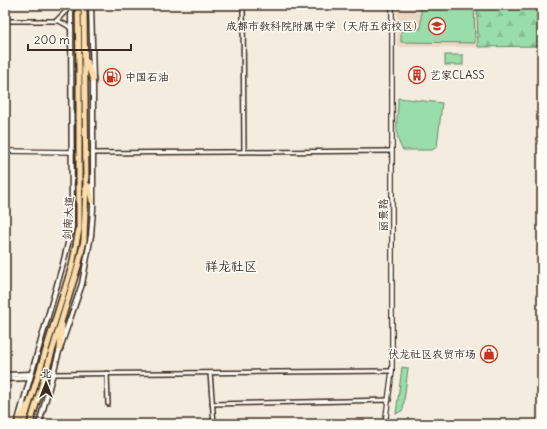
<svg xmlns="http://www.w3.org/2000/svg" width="547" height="429" viewBox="0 0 547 429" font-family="Delius,'LXGW WenKai TC',sans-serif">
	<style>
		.built { fill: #ebd8c4 }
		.green { fill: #98ddaa; stroke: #6a8464 }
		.forest { fill: url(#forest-firs); stroke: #6a8464 }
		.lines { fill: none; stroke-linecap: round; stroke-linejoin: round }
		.minor-casing { stroke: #3b2a1e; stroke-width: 6 }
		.tertiary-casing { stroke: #3b2a1e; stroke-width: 6 }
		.secondary-casing { stroke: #3b2a1e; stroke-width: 7 }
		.trunk-casing { stroke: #3b2a1e; stroke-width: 8 }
		.minor { stroke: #fdfcf7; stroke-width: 3 }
		.tertiary { stroke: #fdfcf7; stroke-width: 3.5 }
		.secondary { stroke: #fdfcf7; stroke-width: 4 }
		.trunk { stroke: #fbddab; stroke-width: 5 }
		.labels { text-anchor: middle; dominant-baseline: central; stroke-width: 3; stroke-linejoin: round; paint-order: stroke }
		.poi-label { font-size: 11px; fill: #3b2a1e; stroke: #fdfcf7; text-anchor: end }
		.street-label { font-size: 11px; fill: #3b2a1e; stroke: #fdfcf7 }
		.quarter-label { font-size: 13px; fill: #3b2a1e; stroke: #fdfcf7 }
	</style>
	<defs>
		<pattern id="forest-firs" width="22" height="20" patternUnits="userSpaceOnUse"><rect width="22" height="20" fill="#98ddaa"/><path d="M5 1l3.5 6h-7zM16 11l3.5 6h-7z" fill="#84be92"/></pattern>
	</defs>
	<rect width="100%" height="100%" fill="#f5ece0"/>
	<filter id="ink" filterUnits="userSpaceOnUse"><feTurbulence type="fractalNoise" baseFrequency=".025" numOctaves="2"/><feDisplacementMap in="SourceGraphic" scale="8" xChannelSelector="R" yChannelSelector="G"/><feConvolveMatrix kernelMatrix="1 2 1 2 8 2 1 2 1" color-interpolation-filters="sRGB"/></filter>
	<g filter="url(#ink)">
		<!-- built -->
		<polygon class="built" points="397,5 477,5 478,47 397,47"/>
		<!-- green -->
		<g class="green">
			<polygon points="421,5 474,5 475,43 401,42 401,30 421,29"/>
			<rect x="445" y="55" width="18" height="10"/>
			<path d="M398 98 442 103 437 147 432 150H403C393 137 398 114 398 98Z"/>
			<polygon points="402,367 408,368 403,410 396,414"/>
		</g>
		<!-- forest -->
		<polygon class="forest" points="477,5 542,5 542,46 478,47"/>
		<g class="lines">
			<!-- minor casing -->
			<g class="minor-casing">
				<g id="minor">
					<polyline points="243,5 244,152"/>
					<polyline points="5,21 59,21 68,26 71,29"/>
					<polyline points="56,21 71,6"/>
					<polyline points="92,153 392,151"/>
					<polyline points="107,373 108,404"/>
					<polyline points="210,373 214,424"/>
					<polyline points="53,374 392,371"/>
					<polyline points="212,404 389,400"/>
				</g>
			</g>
			<!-- tertiary casing -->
			<g class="tertiary-casing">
				<g id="tertiary">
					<polyline points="5,151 72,152"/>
					<polyline points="385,424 392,371 392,5"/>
				</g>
			</g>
			<!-- secondary casing -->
			<g class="secondary-casing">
				<g id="secondary">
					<polyline points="5,375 31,374"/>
					<polyline points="5,379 30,378"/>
					<polyline points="17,424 63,264 72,227 71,5"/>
					<polyline points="39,424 60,348 82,284 91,235 93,209 93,80 91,5"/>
				</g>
			</g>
			<!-- trunk casing -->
			<g class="trunk-casing">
				<g id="trunk">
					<polyline points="87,62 93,80"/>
					<polyline points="89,186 92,201"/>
					<polyline points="60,348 62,325"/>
					<polyline points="18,421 27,406"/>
					<polyline points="23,424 72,266 79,229 79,69 78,5"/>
					<polyline points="30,424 79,263 84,240 86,184 84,5"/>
				</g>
			</g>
			<!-- minor -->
			<use href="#minor" class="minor"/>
			<!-- tertiary -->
			<use href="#tertiary" class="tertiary"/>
			<!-- secondary -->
			<use href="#secondary" class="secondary"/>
			<!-- trunk -->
			<use href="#trunk" class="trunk"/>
		</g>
	</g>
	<!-- icons -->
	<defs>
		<g id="school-ring" transform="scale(0.9)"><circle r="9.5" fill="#fdfcf7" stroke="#c8321e" stroke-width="1.5"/><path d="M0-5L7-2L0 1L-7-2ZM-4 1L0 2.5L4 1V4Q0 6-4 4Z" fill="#c8321e"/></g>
		<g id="building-ring" transform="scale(0.9)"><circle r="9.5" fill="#fdfcf7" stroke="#c8321e" stroke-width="1.5"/><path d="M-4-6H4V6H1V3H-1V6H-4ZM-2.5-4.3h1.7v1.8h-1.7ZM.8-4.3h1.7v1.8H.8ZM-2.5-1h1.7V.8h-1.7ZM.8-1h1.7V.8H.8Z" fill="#c8321e"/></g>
		<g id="fuel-ring" transform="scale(0.9)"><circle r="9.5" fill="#fdfcf7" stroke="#c8321e" stroke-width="1.5"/><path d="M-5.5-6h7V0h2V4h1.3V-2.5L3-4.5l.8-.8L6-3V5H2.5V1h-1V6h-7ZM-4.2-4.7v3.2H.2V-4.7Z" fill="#c8321e"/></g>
		<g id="shop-ring" transform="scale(0.9)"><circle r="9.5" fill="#fdfcf7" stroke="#c8321e" stroke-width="1.5"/><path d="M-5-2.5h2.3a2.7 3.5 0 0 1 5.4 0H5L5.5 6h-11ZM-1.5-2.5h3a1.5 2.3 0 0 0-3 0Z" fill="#c8321e"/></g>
	</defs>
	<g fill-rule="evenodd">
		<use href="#school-ring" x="437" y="26"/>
		<use href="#building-ring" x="417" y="75"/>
		<use href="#fuel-ring" x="112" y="77"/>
		<use href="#shop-ring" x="489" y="354"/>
	</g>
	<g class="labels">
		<!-- poi labels -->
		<g class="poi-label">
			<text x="424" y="26">成都市教科院附属中学（天府五街校区）</text>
			<text x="430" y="75" text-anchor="start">艺家CLASS</text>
			<text x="125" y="77" text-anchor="start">中国石油</text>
			<text x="476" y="354">伏龙社区农贸市场</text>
		</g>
		<!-- street labels -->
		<g class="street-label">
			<text transform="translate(383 215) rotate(-90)">丽景路</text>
			<text transform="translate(68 218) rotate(-86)">剑南大道</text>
		</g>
		<!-- quarter labels -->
		<g class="quarter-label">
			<text x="231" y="266">祥龙社区</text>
		</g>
	</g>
	<!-- margin -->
	<rect width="547" height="429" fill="none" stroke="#fdfcf7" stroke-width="20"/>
	<rect x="10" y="10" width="527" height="409" fill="none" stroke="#3b2a1e" stroke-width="1.5" filter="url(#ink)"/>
	<!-- north arrow -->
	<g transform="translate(46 383)" stroke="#fdfcf7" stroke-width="3" paint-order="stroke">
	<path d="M0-3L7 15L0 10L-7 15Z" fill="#3b2a1e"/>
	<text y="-6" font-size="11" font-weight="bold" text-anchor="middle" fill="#3b2a1e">北</text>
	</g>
	<!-- scale -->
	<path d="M28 44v6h103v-6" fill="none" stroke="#3b2a1e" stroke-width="2"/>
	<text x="34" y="44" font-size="12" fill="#3b2a1e" stroke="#fdfcf7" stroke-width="3" paint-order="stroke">200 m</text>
</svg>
